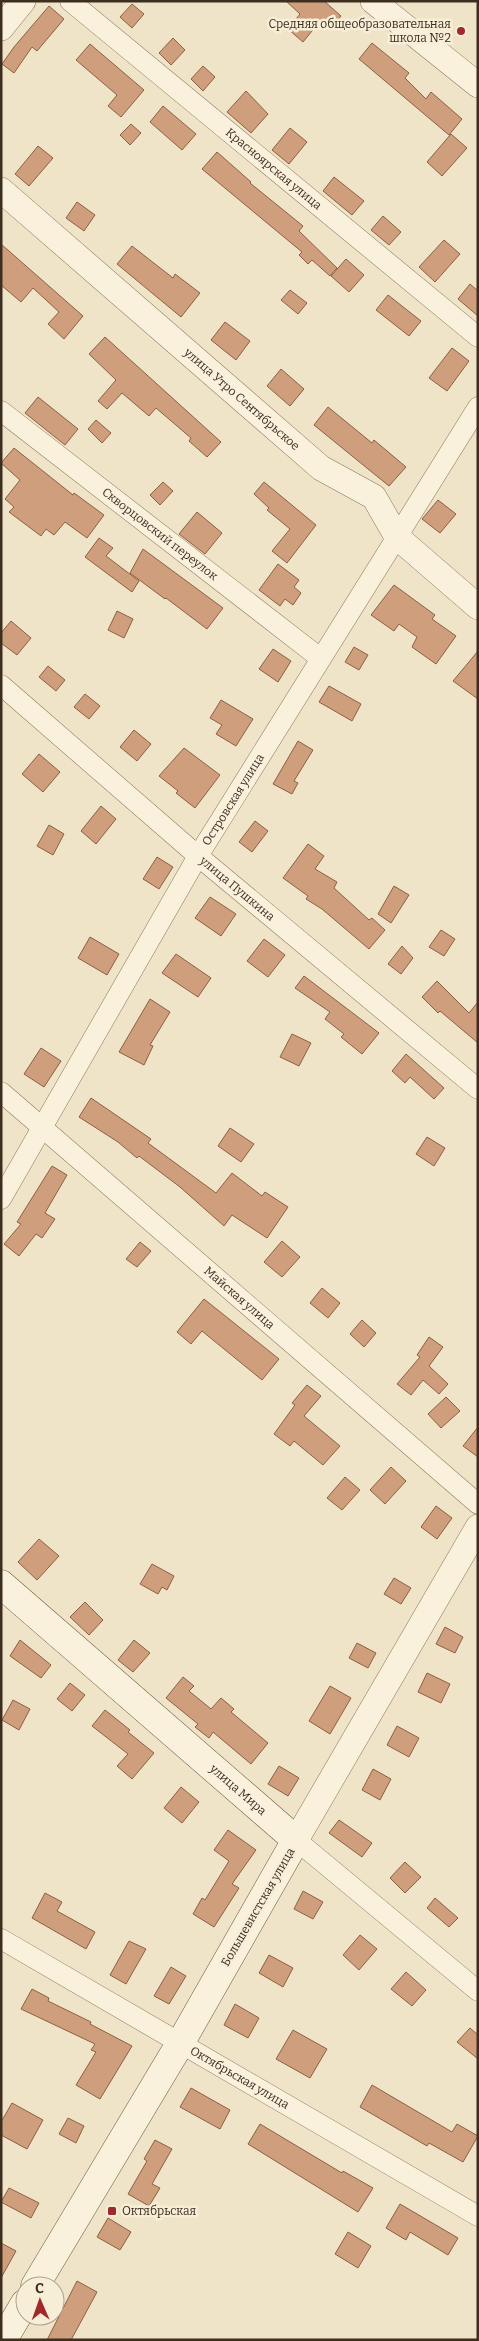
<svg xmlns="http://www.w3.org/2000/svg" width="479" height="2341" viewBox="0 0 479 2341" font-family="Bitter,serif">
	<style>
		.building { fill: #cf9f7d; stroke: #8d5f41 }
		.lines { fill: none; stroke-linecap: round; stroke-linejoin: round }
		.minor-casing { stroke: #8d765c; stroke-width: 21 }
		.tertiary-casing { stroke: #8d765c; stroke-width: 26 }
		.secondary-casing { stroke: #6f573f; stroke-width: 29 }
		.minor { stroke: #faf1dc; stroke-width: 20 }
		.tertiary { stroke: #faf1dc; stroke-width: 25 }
		.secondary { stroke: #faf1dc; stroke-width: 28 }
		.poi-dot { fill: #9e2a2b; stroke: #f7eed8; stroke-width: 2 }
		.labels { text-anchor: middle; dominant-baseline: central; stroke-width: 5; stroke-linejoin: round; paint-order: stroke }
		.poi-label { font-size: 12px; fill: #3d2e20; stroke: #f7eed8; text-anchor: end }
		.street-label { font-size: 12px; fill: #3d2e20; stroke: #f7eed8 }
	</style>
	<rect width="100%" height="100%" fill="#f0e4c8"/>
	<!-- building -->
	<g class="building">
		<polygon points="286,1 324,1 341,16 331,28 321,20 303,42 288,29 300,14"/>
		<polygon points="132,4 144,14 132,28 120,17"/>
		<polygon points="49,6 64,19 37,51 32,47 14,73 2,64 14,47"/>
		<polygon points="173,38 185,50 171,65 159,53"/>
		<polygon points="372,43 409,73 405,78 426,99 431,92 462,119 449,135 359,59"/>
		<polygon points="90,44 144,90 121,117 108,106 117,95 76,60"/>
		<polygon points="203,66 215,77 203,91 191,79"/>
		<polygon points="246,91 268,114 251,133 227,112"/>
		<polygon points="163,106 196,134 182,150 150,122"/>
		<polygon points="131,124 141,133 130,145 120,135"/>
		<polygon points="290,128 307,142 289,164 272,150"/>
		<polygon points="451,134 467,148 442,176 427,162"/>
		<polygon points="38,146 53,158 29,186 15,174"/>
		<polygon points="217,152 251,182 250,183 303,226 299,231 337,268 330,276 312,260 308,264 299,255 302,252 202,169"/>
		<polygon points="334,177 364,201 352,215 323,191"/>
		<polygon points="77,202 95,215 84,231 66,218"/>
		<polygon points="383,216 401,232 389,245 371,230"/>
		<polygon points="444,240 460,254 435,282 419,267"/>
		<polygon points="1,244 83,316 64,339 48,324 59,312 33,288 21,302 1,285"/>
		<polygon points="132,246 173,278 175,274 200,293 181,317 117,264"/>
		<polygon points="346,259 364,275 349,292 331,276"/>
		<polygon points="470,284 478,291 478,316 458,299"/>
		<polygon points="290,290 307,303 298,314 281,300"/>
		<polygon points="388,295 421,321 409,336 376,310"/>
		<polygon points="225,322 250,341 236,360 211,340"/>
		<polygon points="105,337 221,442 207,457 189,441 191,438 156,408 149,416 122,393 107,409 98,401 116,380 89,354"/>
		<polygon points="452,348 469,361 447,391 429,378"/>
		<polygon points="281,369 304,389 290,406 267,386"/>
		<polygon points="38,397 78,429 65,445 25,413"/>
		<polygon points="328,407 372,443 374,440 406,467 389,486 314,425"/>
		<polygon points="96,420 111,433 102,443 88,429"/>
		<polygon points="14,448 73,495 74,493 104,515 87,538 65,522 54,535 46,529 41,536 9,512 14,507 5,499 20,480 1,463"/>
		<polygon points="163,482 173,491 160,505 150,495"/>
		<polygon points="264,482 316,525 287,563 272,551 290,529 267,510 269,508 254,494"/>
		<polygon points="438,500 456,514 440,533 422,519"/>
		<polygon points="197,512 222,533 205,554 179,534"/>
		<polygon points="99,538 113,548 106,556 139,581 132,592 85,557"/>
		<polygon points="143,549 223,608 207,629 166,598 165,599 130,573"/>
		<polygon points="278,564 299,580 294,587 301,593 293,605 285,599 280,606 259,590"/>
		<polygon points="394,585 435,615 432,619 456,636 436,664 412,647 417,637 399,624 394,631 371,615"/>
		<polygon points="117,611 133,619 124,638 108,630"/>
		<polygon points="11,621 31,638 17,655 1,643 1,633"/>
		<polygon points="354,647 368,655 359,670 345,662"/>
		<polygon points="273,649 291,661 278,682 259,669"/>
		<polygon points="478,651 478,699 453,681"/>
		<polygon points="48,666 65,680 56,691 39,677"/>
		<polygon points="329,686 361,704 352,721 319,702"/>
		<polygon points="85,694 100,706 89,719 74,707"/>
		<polygon points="221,700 253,719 236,746 216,734 222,725 210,718"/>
		<polygon points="134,730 151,744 137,761 120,747"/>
		<polygon points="298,741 313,750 294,781 298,783 292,794 273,784"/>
		<polygon points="184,748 220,775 195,808 176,793 178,791 159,776"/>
		<polygon points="39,754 60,772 43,792 22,774"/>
		<polygon points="101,806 116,819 96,844 81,831"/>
		<polygon points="255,821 268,831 252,852 239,842"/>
		<polygon points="49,825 64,834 53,855 37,846"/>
		<polygon points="308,844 324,856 315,869 337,882 334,888 369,920 372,918 385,930 369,949 322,909 306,899 308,896 283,878"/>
		<polygon points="157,857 173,867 159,889 143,879"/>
		<polygon points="394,886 409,895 391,923 378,914"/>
		<polygon points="210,897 236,914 221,936 195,918"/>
		<polygon points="441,930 455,939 444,956 429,947"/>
		<polygon points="90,937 119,954 107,975 78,958"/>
		<polygon points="264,939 285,955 268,977 247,961"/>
		<polygon points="402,946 413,958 401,974 388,964"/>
		<polygon points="176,954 211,978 198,997 162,973"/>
		<polygon points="304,976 379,1033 362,1054 341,1037 344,1034 325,1019 330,1012 295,988"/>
		<polygon points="437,981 469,1013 478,1002 478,1043 440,1011 438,1013 422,997"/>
		<polygon points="150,999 170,1012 150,1045 153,1046 144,1065 119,1052"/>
		<polygon points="292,1034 311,1043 299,1066 280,1057"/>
		<polygon points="41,1048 61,1061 44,1087 24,1074"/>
		<polygon points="406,1054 444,1088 434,1099 410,1077 405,1083 392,1071"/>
		<polygon points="91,1098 151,1139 148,1143 216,1193 232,1173 262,1196 265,1192 288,1207 267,1238 232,1215 224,1226 180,1187 139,1156 137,1158 118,1142 79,1117"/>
		<polygon points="230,1128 254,1144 241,1162 218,1146"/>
		<polygon points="427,1137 445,1148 434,1166 416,1154"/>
		<polygon points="52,1166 67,1175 45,1213 55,1219 42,1238 36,1234 19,1256 4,1244 21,1224 17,1222"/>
		<polygon points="282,1241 300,1257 282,1277 264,1262"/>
		<polygon points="140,1242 151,1251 137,1267 126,1259"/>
		<polygon points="322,1288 340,1303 328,1318 310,1303"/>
		<polygon points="204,1299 279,1359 262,1380 202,1331 191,1344 177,1332"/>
		<polygon points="362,1320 376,1333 364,1347 350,1334"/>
		<polygon points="429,1337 443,1347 429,1366 448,1384 439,1394 423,1380 411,1395 397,1384 420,1357 417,1355"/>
		<polygon points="307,1385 321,1396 304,1416 340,1446 323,1465 294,1441 290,1446 274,1434 295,1405 292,1403"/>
		<polygon points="446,1397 460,1411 441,1428 428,1414"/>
		<polygon points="478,1427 478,1457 463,1446"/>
		<polygon points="391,1467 406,1481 385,1504 370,1490"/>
		<polygon points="345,1477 360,1490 342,1510 327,1498"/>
		<polygon points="436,1506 452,1518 437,1539 421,1527"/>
		<polygon points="39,1539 59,1556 37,1580 18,1562"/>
		<polygon points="152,1564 174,1576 167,1590 162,1587 158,1594 140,1584"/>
		<polygon points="394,1578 411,1588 401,1604 384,1594"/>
		<polygon points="85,1602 103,1620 89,1635 70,1617"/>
		<polygon points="445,1627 463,1637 455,1653 436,1644"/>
		<polygon points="20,1640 51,1665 41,1678 10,1656"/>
		<polygon points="134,1640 150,1653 133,1672 118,1660"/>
		<polygon points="357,1643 376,1653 368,1668 349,1658"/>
		<polygon points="427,1673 450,1684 441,1703 418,1692"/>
		<polygon points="183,1677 194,1686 189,1691 211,1709 221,1698 234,1709 231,1712 268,1743 251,1764 213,1732 209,1738 195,1727 198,1724 166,1698"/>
		<polygon points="70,1683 85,1695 72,1711 57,1699"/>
		<polygon points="330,1686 351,1698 330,1734 309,1721"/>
		<polygon points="13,1700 30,1709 19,1730 2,1720"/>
		<polygon points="105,1710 130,1730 128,1732 154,1753 132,1779 117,1766 128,1754 92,1726"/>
		<polygon points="397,1726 419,1738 409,1757 387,1745"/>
		<polygon points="279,1766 299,1778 288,1796 268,1784"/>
		<polygon points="373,1769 391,1779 380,1800 362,1790"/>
		<polygon points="181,1787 199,1802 182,1823 164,1808"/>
		<polygon points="339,1820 372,1843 362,1857 329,1833"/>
		<polygon points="228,1830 256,1850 232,1884 239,1888 214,1927 193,1914 202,1898 205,1900 229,1861 214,1850"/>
		<polygon points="405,1862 421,1877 405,1893 390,1878"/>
		<polygon points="303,1891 323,1902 313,1919 294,1909"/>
		<polygon points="45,1893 62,1902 57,1911 95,1932 86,1949 32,1918"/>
		<polygon points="435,1898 458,1918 449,1927 427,1908"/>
		<polygon points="360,1935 377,1949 359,1970 343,1955"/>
		<polygon points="129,1941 146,1949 126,1984 110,1975"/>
		<polygon points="269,1955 293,1968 283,1987 259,1973"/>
		<polygon points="171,1967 186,1976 169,2004 154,1996"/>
		<polygon points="406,1972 426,1990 412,2006 391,1989"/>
		<polygon points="32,1989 49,1998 48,2001 91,2022 90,2024 132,2046 100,2099 76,2085 96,2052 91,2050 95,2044 21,2009"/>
		<polygon points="235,2004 259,2018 248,2038 224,2025"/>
		<polygon points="470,2028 478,2035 478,2059 457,2042"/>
		<polygon points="293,2030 327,2049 310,2078 276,2059"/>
		<polygon points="372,2085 452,2132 457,2124 478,2136 463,2162 429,2143 427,2146 360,2107"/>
		<polygon points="191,2088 230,2110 220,2129 180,2107"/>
		<polygon points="12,2103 43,2120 27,2149 1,2135 1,2122"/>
		<polygon points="68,2118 84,2126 76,2143 59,2134"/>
		<polygon points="260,2124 342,2173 343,2171 373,2188 358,2212 248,2144"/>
		<polygon points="155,2140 172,2149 152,2184 160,2188 149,2206 128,2194 147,2161 144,2159"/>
		<polygon points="9,2188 39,2203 31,2218 1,2202"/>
		<polygon points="400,2204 458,2238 448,2255 410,2232 406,2240 386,2228"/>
		<polygon points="108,2218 131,2232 120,2250 97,2237"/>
		<polygon points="348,2232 371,2246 358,2268 335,2254"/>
		<polygon points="1,2243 16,2251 1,2278"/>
		<polygon points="77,2281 97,2292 71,2340 47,2340"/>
	</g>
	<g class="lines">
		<!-- minor casing -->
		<g class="minor-casing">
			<g id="minor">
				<path id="s1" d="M70 1 478 337"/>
				<path id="s2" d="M1 411 320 658"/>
				<path id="s3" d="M1 685 198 856 478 1089"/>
				<path id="s4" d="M1 1092 478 1504"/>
				<path id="s5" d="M1 1199 198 856 478 407"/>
				<polyline points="296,1840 478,1991"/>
				<path id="s6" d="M1 1939 478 2216"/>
			</g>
		</g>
		<!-- tertiary casing -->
		<g class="tertiary-casing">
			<g id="tertiary">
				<polyline points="373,1 478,85"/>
				<polyline points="1,28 23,1"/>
				<path id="s7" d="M1 190 321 468 374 497 397 537 478 607"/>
				<polyline points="296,1840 478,1527"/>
			</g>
		</g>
		<!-- secondary casing -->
		<g class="secondary-casing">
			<g id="secondary">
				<path id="s8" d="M1 1584 296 1840 181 2042 35 2286"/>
				<polyline points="3,2340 25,2303"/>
			</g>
		</g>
		<!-- minor -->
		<use href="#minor" class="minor"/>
		<!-- tertiary -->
		<use href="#tertiary" class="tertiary"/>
		<!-- secondary -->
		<use href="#secondary" class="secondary"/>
	</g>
	<!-- markers -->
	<g class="poi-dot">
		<circle cx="461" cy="31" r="5"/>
		<rect x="107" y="2206" width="10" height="10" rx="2.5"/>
	</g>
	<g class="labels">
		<!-- poi labels -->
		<g class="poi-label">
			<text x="451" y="24">Средняя общеобразовательная<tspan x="451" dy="14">школа №2</tspan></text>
			<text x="122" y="2211" text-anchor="start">Октябрьская</text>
		</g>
		<!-- street labels -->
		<g class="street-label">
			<text stroke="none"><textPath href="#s1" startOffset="264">Красноярская улица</textPath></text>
			<text stroke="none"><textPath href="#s7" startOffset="319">улица Утро Сентябрьское</textPath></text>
			<text stroke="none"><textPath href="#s2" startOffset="201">Скворцовский переулок</textPath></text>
			<text stroke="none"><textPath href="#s5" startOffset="462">Островская улица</textPath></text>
			<text stroke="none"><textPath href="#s3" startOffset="312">улица Пушкина</textPath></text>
			<text stroke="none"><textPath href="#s4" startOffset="315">Майская улица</textPath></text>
			<text stroke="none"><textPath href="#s8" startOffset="314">улица Мира</textPath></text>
			<text transform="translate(258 1907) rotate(-60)">Большевистская улица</text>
			<text stroke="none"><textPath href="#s6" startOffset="276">Октябрьская улица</textPath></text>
		</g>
	</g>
	<!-- border -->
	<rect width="479" height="2341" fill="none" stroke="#3d2e20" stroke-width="5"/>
	<!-- north arrow -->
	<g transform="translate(40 2301) rotate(358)"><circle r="24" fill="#f7eed8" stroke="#ada18e"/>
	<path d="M0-4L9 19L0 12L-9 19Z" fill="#9e2a2b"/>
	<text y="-8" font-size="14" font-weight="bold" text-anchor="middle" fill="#3d2e20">С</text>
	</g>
</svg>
